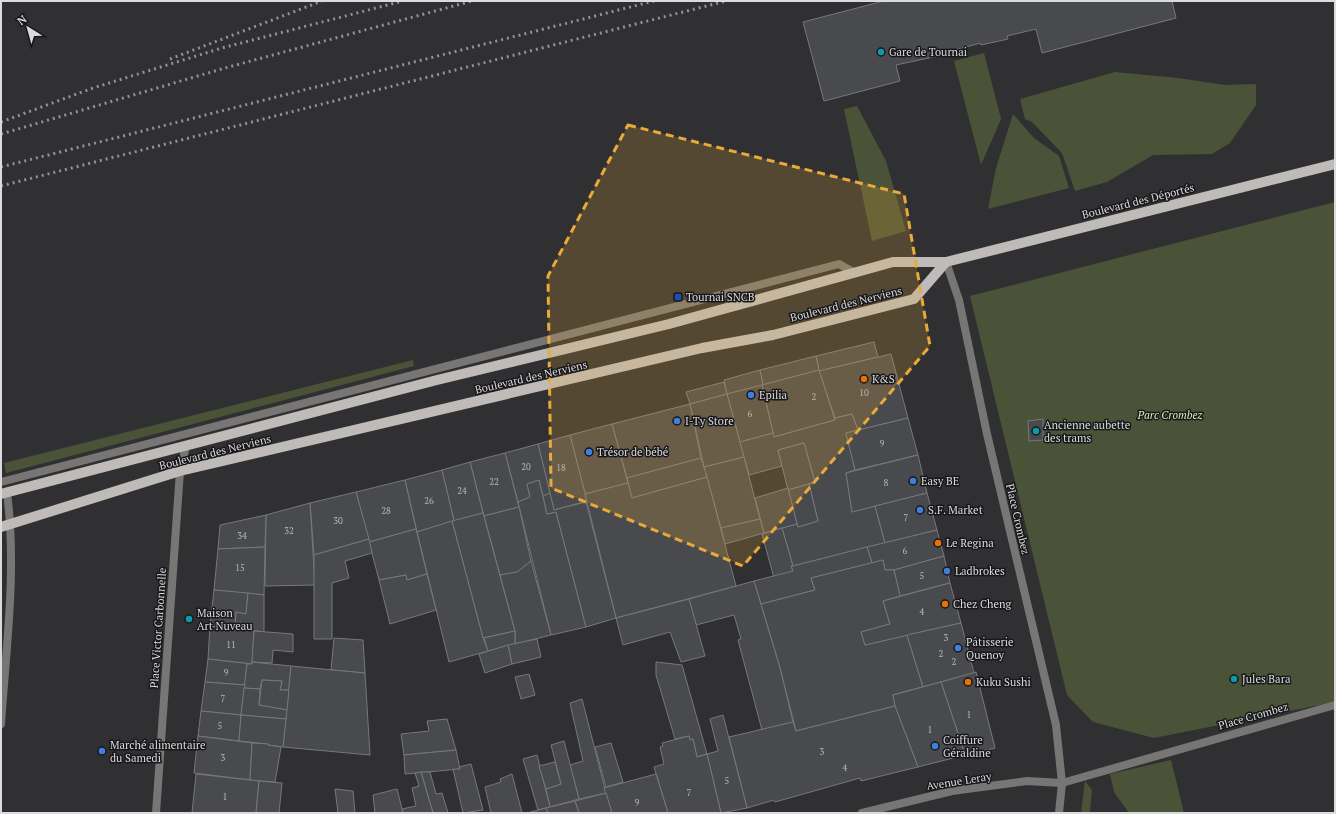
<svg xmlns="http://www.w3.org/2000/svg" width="1336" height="814" viewBox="0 0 1336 814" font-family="'PT Serif',serif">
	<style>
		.green { fill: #4a5338 }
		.building { fill: #494a4d; stroke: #77787b }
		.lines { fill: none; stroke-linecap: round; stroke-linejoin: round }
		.lane { stroke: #787675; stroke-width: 8 }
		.street { stroke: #787675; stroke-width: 8 }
		.primary { stroke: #bebbb9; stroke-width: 10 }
		.rail { stroke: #929295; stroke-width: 3; stroke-dasharray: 2 4; stroke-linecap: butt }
		.marked { fill: #eaaa39; fill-opacity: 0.2; stroke: #eaaa39; stroke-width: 3; stroke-dasharray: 8 5; stroke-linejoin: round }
		.culture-dot { fill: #0f9aa8; stroke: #18181a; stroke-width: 1.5 }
		.transit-dot { fill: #1a4fb4; stroke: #18181a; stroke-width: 1.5 }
		.food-dot { fill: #e8710a; stroke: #18181a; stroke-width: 1.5 }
		.shop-dot { fill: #3f7fe0; stroke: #18181a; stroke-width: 1.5 }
		.labels { text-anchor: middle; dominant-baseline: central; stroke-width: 3; stroke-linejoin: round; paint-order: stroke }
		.number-label { font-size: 9px; fill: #b6b7b9 }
		.poi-label { font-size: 11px; fill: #dbdbdd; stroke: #18181a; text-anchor: start }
		.street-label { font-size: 11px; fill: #dbdbdd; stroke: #18181a }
		.park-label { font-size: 11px; font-style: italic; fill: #d9edb4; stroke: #18181a }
	</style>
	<rect width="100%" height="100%" fill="#303033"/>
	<!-- green -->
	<g class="green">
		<polygon points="984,53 1001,119 981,165 954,61"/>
		<polygon points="1115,72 1178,78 1225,85 1256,84 1256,105 1230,143 1212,154 1153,155 1107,182 1075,191 1062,153 1032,122 1025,119 1020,99"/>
		<polygon points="857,106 886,161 906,231 872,241 844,109"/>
		<polygon points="1013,114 1034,138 1059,156 1069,188 988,209 996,168"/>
		<polygon points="1335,202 1335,702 1154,738 1093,722 1067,695 970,296"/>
		<polygon points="413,360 414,366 6,473 4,463"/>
		<polygon points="1171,760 1184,813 1129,813 1114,792 1110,774"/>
		<polygon points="1085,781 1092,790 1090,813 1081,813"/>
	</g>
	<!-- building -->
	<g class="building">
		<polygon points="884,1 1172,1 1176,18 1042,53 1036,29 1007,36 1008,39 981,45 980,43 952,51 952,53 896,65 900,81 824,101 803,22"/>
		<polygon points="874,342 878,357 819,371 816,356"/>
		<polygon points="891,354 908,418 858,430 852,414 835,418 819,371"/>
		<polygon points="816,356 819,370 763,385 760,370"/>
		<polygon points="760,370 763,385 727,394 724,380"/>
		<polygon points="819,370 835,420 774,437 762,385"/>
		<polygon points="724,382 727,394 690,404 686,392"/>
		<polygon points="762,385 773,433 740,442 727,394"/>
		<polygon points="727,394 744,457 704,467 690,404"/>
		<polygon points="690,404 701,458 627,478 612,424"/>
		<polygon points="852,414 858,430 846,433 855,470 846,473 852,512 875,506 885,543 793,566 782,528 797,524 798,527 818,521 809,484 815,482 804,443 778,450 782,466 749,475 740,442 773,433 774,437 835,420 835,418"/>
		<polygon points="908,418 918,455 855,470 846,433"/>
		<polygon points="1043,419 1043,440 1029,441 1028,421"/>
		<polygon points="612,424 628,483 585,494 570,435"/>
		<polygon points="570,435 587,501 554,510 538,444"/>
		<polygon points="804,443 815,482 788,490 778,450"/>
		<polygon points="538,444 550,493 543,496 539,480 527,484 530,497 518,502 505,453"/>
		<polygon points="505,453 519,507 484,516 470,462"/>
		<polygon points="918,455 927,493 852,512 846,473"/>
		<polygon points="744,457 760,519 721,528 704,467"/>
		<polygon points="701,458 707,477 632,498 627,478"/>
		<polygon points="470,462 483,513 454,521 442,470"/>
		<polygon points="442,470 454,521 417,532 405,480"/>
		<polygon points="707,477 736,586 616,618 585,494 628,483 632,498"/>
		<polygon points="405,480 416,529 369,542 356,492"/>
		<polygon points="539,480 547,514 556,512 586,627 551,635 518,502 530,497 527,484"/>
		<polygon points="809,484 818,521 798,527 788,490"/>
		<polygon points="788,488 797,524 764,533 755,498"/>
		<polygon points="356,492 369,539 314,555 310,503"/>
		<polygon points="550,493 554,510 586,502 616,618 586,627 556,512 547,514 543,496"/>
		<polygon points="927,493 937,530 885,543 875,506"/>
		<polygon points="310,503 315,585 265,586 266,515"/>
		<polygon points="519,507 531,561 517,572 500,575 484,516"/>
		<polygon points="483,513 515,631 483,638 452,521"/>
		<polygon points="266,515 265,547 218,549 220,525"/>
		<polygon points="760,519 764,533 725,544 721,528"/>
		<polygon points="452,521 483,638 488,651 449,662 417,532"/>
		<polygon points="782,528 793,566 791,566 793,571 774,578 762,534"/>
		<polygon points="416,529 427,574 407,580 406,575 379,580 369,542"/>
		<polygon points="937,530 944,556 894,570 885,570 883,560 872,563 867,547"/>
		<polygon points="369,539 372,553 345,561 349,578 332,583 332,639 314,639 314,555"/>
		<polygon points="265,547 264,595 214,590 218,549"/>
		<polygon points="867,547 872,563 811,578 815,590 761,604 754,581 793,571 791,566 793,566"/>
		<polygon points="944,556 950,583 900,596 894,570"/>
		<polygon points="883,560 885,570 894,570 900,596 883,601 890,624 861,632 865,645 907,635 923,687 893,695 895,706 796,731 780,668 761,604 815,590 811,578"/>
		<polygon points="531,561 551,635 515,644 515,631 500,575 517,572"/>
		<polygon points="427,574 436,610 390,624 379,580 406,575 407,580"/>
		<polygon points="754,581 780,668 793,722 762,730 738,640 741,639 734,615 696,625 689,599"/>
		<polygon points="950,583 961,623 865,645 861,632 890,624 883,601"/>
		<polygon points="214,590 248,593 246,614 236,612 235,628 210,626"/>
		<polygon points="248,593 264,595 264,632 235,628 236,612 246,614"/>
		<polygon points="689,599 705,656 681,662 670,632 623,645 616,618"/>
		<polygon points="961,623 974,673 893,695 923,687 907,635"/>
		<polygon points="210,626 254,631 252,664 208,659"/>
		<polygon points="254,631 293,634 293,652 273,650 272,663 252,662"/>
		<polygon points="515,631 515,644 488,651 484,638"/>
		<polygon points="334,638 363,640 365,673 331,670"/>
		<polygon points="537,639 541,657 512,664 508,645"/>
		<polygon points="508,645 512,664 485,673 479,654"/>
		<polygon points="208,659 252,664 247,664 245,685 205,682"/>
		<polygon points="252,662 291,666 289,690 280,690 282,681 262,680 260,689 244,688 247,664 252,664"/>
		<polygon points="656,662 682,665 707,754 697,757 693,739 690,740 689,736 675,739 656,675"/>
		<polygon points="291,666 365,673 370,755 283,747"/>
		<polygon points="976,672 995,748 965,755 941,682"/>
		<polygon points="529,674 535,695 521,699 515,677"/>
		<polygon points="262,680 282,681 280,690 289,690 287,710 259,705"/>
		<polygon points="205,682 245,685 241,715 201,711"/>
		<polygon points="941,682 965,755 918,767 895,706 893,695"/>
		<polygon points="244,688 260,689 259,705 287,710 286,719 241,715"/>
		<polygon points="582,699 606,793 579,799 570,765 583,761 570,703"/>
		<polygon points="895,706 918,767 861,781 860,778 775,802 774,800 747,808 729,737 793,722 796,731"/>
		<polygon points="201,711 241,715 239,741 198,736"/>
		<polygon points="241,715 286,719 283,747 268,745 268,744 239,741"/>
		<polygon points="723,715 747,808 721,813 707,754 718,751 710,719"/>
		<polygon points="447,719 456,750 404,755 401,734 429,731 427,721"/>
		<polygon points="198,736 252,743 250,780 194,773"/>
		<polygon points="689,736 690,740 693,739 697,757 707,754 721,813 668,813 654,767 664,764 660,747 663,746 662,743"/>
		<polygon points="564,741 579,799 550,807 546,789 561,784 551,745"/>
		<polygon points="252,743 268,744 268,745 281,747 275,782 250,780"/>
		<polygon points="611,743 623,782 606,787 595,747"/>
		<polygon points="456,750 460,769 405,774 404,755"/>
		<polygon points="537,755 550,807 538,810 523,759"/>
		<polygon points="555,762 561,784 546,789 539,766"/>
		<polygon points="471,764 483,810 463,813 453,769 460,769 459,767"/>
		<polygon points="421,772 430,772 436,794 442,793 448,813 433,813"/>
		<polygon points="421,772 433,813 403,813 402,809 416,806 412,788 419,786 415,773"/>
		<polygon points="196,774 259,781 256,813 192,813"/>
		<polygon points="512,774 522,813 491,813 485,787 501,782 500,779"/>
		<polygon points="656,774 668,813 612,813 604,788"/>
		<polygon points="259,781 282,783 279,813 256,813"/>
		<polygon points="335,789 353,791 355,813 338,813"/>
		<polygon points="397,789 403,813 375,813 373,795"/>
		<polygon points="606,793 612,813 579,813 575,801"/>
		<polygon points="575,801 579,813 548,813 546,808"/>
		<polygon points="546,808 548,813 527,813 538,810"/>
	</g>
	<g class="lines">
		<!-- lane -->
		<polyline class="lane" points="1,482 839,264 855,273"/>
		<!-- street -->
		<g class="street">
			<polyline points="946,262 959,300 987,434 1056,725 1062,783 1059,813"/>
			<path d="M1 724C6 648 17 569 7 493"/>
			<polyline points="156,813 180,471 186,446"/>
			<polyline points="862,813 952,791 1027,781 1062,783 1335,705"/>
		</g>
		<!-- primary -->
		<g class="primary">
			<polyline points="1,494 437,380 669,324 893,262 946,262 1335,164"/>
			<polyline points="1,527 180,471 702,348 773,335 914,299 946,262"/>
		</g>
		<!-- rail -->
		<g class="rail">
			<polyline points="170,59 322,1"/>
			<polyline points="1,122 93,88 222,48 403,1"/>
			<polyline points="1,134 225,68 472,1"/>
			<polyline points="1,167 654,1"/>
			<polyline points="1,186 726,1"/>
		</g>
	</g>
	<!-- marked area -->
	<path class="marked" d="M628 125 904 194 930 346 743 566 551 488 548 276Z"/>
	<!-- markers -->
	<g class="culture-dot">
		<circle cx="881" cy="52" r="4"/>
		<circle cx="1036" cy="431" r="4"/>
		<circle cx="189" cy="619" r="4"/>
		<circle cx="1234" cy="679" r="4"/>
	</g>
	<rect class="transit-dot" x="674" y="293" width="8" height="8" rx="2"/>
	<g class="food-dot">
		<circle cx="864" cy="379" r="4"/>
		<circle cx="938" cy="543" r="4"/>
		<circle cx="945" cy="604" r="4"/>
		<circle cx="968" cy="682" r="4"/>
	</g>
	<g class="shop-dot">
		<circle cx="751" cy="395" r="4"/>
		<circle cx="677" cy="421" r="4"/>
		<circle cx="589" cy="452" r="4"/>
		<circle cx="913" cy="481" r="4"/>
		<circle cx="920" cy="510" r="4"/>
		<circle cx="947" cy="571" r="4"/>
		<circle cx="958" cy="648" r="4"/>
		<circle cx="935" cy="746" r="4"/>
		<circle cx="102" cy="751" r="4"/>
	</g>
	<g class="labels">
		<!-- number labels -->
		<g class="number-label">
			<text x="864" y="393">10</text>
			<text x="814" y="397">2</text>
			<text x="750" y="414">6</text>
			<text x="882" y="444">9</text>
			<text x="526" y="467">20</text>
			<text x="561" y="468">18</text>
			<text x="494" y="482">22</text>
			<text x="886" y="483">8</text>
			<text x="462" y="491">24</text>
			<text x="429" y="501">26</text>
			<text x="386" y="511">28</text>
			<text x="906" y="518">7</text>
			<text x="338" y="521">30</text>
			<text x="289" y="531">32</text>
			<text x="242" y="536">34</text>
			<text x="905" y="551">6</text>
			<text x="240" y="568">15</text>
			<text x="922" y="576">5</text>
			<text x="922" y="612">4</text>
			<text x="946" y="638">3</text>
			<text x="231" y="645">11</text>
			<text x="941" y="654">2</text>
			<text x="954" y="662">2</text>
			<text x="226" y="673">9</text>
			<text x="223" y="699">7</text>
			<text x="969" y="715">1</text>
			<text x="220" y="726">5</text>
			<text x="930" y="730">1</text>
			<text x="822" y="752">3</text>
			<text x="223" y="758">3</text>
			<text x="845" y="768">4</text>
			<text x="727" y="781">5</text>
			<text x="689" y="793">7</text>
			<text x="225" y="797">1</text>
			<text x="637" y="803">9</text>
		</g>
		<!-- poi labels -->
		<g class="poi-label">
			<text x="889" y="52">Gare de Tournai</text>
			<text x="686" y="297">Tournai SNCB</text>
			<text x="872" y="379">K&amp;S</text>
			<text x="759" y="395">Epilia</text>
			<text x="685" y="421">I-Ty Store</text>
			<text x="1044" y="425">Ancienne aubette<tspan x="1044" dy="13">des trams</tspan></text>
			<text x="597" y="452">Trésor de bébé</text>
			<text x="921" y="481">Easy BE</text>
			<text x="928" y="510">S.F. Market</text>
			<text x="946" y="543">Le Regina</text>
			<text x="955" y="571">Ladbrokes</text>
			<text x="953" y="604">Chez Cheng</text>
			<text x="197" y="613">Maison<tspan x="197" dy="13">Art Nuveau</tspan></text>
			<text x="966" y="642">Pâtisserie<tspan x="966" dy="13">Quenoy</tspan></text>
			<text x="1242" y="679">Jules Bara</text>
			<text x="976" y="682">Kuku Sushi</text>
			<text x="943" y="740">Coiffure<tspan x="943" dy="13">Géraldine</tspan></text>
			<text x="110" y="745">Marché alimentaire<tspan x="110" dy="13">du Samedi</tspan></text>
		</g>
		<!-- street labels -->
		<g class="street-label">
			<text transform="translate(1138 201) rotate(-14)">Boulevard des Déportés</text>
			<text transform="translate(846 304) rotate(-14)">Boulevard des Nerviens</text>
			<text transform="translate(531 377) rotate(-13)">Boulevard des Nerviens</text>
			<text transform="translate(215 452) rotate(-14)">Boulevard des Nerviens</text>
			<text transform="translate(1018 519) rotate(77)">Place Crombez</text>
			<text transform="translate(158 628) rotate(-86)">Place Victor Carbonnelle</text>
			<text transform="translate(1253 716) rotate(-16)">Place Crombez</text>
			<text transform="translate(959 781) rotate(-9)">Avenue Leray</text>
		</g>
		<!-- park labels -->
		<g class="park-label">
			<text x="1170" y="415">Parc Crombez</text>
		</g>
	</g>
	<!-- border -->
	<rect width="1336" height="814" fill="none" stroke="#dbdbdd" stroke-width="4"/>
	<!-- north arrow -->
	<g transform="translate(28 28) rotate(323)" stroke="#18181a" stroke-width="3" paint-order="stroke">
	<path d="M0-3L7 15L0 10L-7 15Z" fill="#dbdbdd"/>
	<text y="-6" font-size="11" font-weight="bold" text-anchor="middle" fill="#dbdbdd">N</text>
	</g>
</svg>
